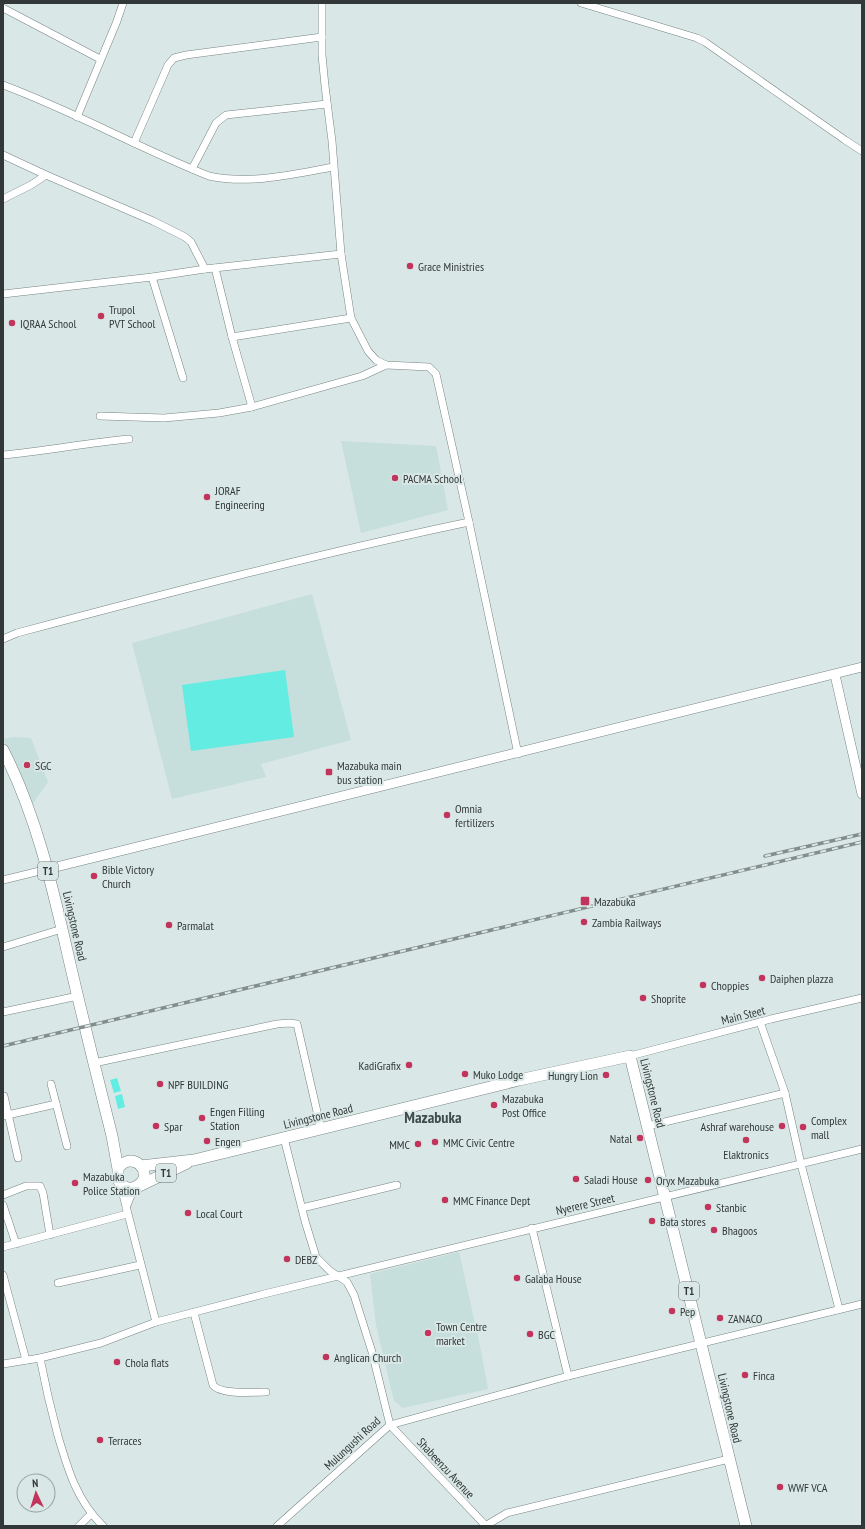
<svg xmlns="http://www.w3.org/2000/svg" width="865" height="1529" viewBox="0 0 865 1529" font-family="'PT Sans Narrow',sans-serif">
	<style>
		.built { fill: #c6dedc }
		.green { fill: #63ece2 }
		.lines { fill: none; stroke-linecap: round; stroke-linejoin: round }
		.minor-casing { stroke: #778483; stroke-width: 8 }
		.major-casing { stroke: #778483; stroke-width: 10 }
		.highway-casing { stroke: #778483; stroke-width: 12 }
		.minor { stroke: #fff; stroke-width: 7 }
		.major { stroke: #fff; stroke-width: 9 }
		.highway { stroke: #fff; stroke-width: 11 }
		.rail-casing { stroke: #838d8c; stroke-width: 3.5 }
		.rail { stroke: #d9e8e6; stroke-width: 2; stroke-dasharray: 6; stroke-linecap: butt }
		.poi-dot { fill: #c2345c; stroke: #d9e8e6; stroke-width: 1.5 }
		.labels { text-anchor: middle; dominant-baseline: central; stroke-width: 4; stroke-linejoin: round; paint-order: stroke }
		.shield { fill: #d9e8e6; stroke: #646d6c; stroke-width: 1 }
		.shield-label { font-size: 11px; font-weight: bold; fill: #323837 }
		.poi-label { font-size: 12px; fill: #323837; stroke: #d9e8e6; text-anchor: start }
		.street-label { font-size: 12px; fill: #323837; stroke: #d9e8e6 }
		.district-label { font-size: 16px; font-weight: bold; fill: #404c4b; stroke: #d9e8e6 }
	</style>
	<rect width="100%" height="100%" fill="#d9e8e6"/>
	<!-- built -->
	<g class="built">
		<polygon points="341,441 436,446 448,510 361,533"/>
		<polygon points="312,594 351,740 261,764 266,777 172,799 132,643"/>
		<polygon points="14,737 31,738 48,782 33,803 3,739"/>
		<polygon points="459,1252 479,1341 488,1389 403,1408 394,1401 376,1325 370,1274"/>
	</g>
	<!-- green -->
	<g class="green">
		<polygon points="285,670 294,737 191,751 182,685"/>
		<polygon points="117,1078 121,1091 114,1093 110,1080"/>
		<polygon points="122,1094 125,1107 118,1109 115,1096"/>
	</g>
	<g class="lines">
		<!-- minor casing -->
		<g class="minor-casing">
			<g id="minor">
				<polyline points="322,3 322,55 325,86 332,141 341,254 351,318 368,351 376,360 386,365 429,367 436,374 469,522 518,754"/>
				<polyline points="581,3 697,38 705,42 845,140 862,151"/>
				<polyline points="3,8 100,59"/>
				<path d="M3 85C73 111 139 148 209 176 248 185 295 174 333 167"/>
				<polyline points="77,117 117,21 123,3"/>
				<polyline points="134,143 168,65 174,58 186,55 322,37"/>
				<polyline points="3,155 46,175 153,221 185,237 191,242 205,269"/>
				<polyline points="192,169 216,123 226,115 327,104"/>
				<polyline points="3,199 31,185 46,175"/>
				<polyline points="215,268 232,337 252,407"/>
				<polyline points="152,277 183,378"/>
				<polyline points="3,294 152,277 205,269 341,254"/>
				<polyline points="232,337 351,318"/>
				<polyline points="100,416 164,418 219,413 252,407 362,376 386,365"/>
				<path d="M3 455C45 451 87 443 129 439"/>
				<path d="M3 639 17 633C167 593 317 554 469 522"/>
				<polyline points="3,880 48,869"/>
				<polyline points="3,947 62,929"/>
				<polyline points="3,1012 78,996"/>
				<polyline points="760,1022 785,1093"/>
				<polyline points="630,1056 771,1019 862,998"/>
				<polyline points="94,1063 277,1024 289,1023 297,1024 321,1129"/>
				<polyline points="51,1084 67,1146"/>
				<polyline points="4,1096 18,1158"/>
				<polyline points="3,1116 56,1104"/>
				<polyline points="648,1126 785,1093 801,1164 839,1309"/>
				<polyline points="120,1183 156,1322"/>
				<polyline points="3,1195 26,1186 40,1186 43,1193 50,1235"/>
				<polyline points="3,1205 16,1244"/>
				<polyline points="126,1208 134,1188"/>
				<polyline points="302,1208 397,1185"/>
				<polyline points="532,1228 568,1376"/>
				<polyline points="3,1247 127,1214"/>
				<polyline points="3,1275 26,1360"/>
				<polyline points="58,1283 140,1265"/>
				<path d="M194 1313 213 1385C220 1395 253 1392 266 1392"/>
				<path d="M40 1358C45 1384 51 1410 58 1436 68 1470 77 1501 103 1526"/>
				<polyline points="3,1364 40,1358 101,1343 156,1322 264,1294 862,1149"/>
				<polyline points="79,1526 91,1514"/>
				<polyline points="277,1526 390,1425 372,1352 354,1295 347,1282 330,1271 316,1257 305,1221 284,1138"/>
				<polyline points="485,1526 507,1513 729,1459"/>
				<polyline points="486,1526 390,1425 568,1376 862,1304"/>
			</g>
		</g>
		<!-- major casing -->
		<g class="major-casing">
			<g id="major">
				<polyline points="835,675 862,794"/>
				<polyline points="48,869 862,667"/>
			</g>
		</g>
		<!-- highway casing -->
		<g class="highway-casing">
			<g id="highway">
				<path d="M3 750C38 818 54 894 71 968 84 1024 98 1080 112 1136L118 1169V1180C125 1192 137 1190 144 1179 147 1162 127 1154 118 1169"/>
				<polyline points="141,1166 194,1160 519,1080 630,1056 746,1526"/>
				<polyline points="139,1186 187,1163"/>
			</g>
		</g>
		<!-- minor -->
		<use href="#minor" class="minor"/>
		<!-- major -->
		<use href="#major" class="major"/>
		<!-- highway -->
		<use href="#highway" class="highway"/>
		<!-- rail casing -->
		<g class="rail-casing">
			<g id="rail">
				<polyline points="765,856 862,834"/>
				<polyline points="3,1046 862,842"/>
			</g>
		</g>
		<!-- rail -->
		<use href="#rail" class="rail"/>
	</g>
	<!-- markers -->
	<g class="poi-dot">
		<circle cx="410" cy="266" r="4"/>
		<circle cx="101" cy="316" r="4"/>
		<circle cx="12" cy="323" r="4"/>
		<circle cx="395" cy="478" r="4"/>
		<circle cx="207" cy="497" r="4"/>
		<circle cx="27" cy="765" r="4"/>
		<rect x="325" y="768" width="8" height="8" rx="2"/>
		<circle cx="447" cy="815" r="4"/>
		<circle cx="94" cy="876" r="4"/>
		<rect x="580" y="896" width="10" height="10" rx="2"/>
		<circle cx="584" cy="922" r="4"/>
		<circle cx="169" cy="925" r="4"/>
		<circle cx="762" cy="978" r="4"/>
		<circle cx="703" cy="985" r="4"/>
		<circle cx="643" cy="998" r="4"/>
		<circle cx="409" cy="1065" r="4"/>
		<circle cx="465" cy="1074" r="4"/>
		<circle cx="606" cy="1075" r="4"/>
		<circle cx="160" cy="1084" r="4"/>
		<circle cx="494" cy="1105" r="4"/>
		<circle cx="202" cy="1118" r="4"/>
		<circle cx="156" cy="1126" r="4"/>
		<circle cx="782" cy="1126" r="4"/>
		<circle cx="803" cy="1127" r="4"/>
		<circle cx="640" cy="1138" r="4"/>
		<circle cx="746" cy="1140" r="4"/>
		<circle cx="207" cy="1141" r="4"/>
		<circle cx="435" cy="1142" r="4"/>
		<circle cx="418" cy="1144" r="4"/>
		<circle cx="576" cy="1179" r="4"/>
		<circle cx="648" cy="1180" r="4"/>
		<circle cx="75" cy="1183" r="4"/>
		<circle cx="445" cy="1200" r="4"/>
		<circle cx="708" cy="1207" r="4"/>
		<circle cx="188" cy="1213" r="4"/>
		<circle cx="652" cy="1221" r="4"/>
		<circle cx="714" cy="1230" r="4"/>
		<circle cx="287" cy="1259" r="4"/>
		<circle cx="517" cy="1278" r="4"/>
		<circle cx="672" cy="1311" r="4"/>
		<circle cx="720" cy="1318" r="4"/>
		<circle cx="428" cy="1333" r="4"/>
		<circle cx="530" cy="1334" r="4"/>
		<circle cx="326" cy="1357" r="4"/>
		<circle cx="117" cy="1362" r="4"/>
		<circle cx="745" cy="1375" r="4"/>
		<circle cx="100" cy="1440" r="4"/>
		<circle cx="780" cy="1487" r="4"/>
	</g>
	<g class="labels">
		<!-- shield labels -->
		<g class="shield">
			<rect x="38" y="862" width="20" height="18" rx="3"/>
			<rect x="156" y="1164" width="20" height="18" rx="3"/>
			<rect x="679" y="1282" width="20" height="18" rx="3"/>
		</g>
		<g class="shield-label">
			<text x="48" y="871">T1</text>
			<text x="166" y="1173">T1</text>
			<text x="689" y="1291">T1</text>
		</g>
		<!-- poi labels -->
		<g class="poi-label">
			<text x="418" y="266">Grace Ministries</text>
			<text x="109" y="309">Trupol<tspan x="109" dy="14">PVT School</tspan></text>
			<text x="20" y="323">IQRAA School</text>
			<text x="403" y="478">PACMA School</text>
			<text x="215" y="490">JORAF<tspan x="215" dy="14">Engineering</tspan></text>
			<text x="35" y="765">SGC</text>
			<text x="337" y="765">Mazabuka main<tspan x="337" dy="14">bus station</tspan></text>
			<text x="455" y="808">Omnia<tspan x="455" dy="14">fertilizers</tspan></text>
			<text x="102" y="869">Bible Victory<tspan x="102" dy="14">Church</tspan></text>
			<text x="594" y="901">Mazabuka</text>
			<text x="592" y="922">Zambia Railways</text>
			<text x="177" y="925">Parmalat</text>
			<text x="770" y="978">Daiphen plazza</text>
			<text x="711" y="985">Choppies</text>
			<text x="651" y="998">Shoprite</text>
			<text x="401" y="1065" text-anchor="end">KadiGrafix</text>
			<text x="473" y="1074">Muko Lodge</text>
			<text x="598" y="1075" text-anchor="end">Hungry Lion</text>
			<text x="168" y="1084">NPF BUILDING</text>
			<text x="502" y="1098">Mazabuka<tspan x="502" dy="14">Post Office</tspan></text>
			<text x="210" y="1111">Engen Filling<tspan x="210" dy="14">Station</tspan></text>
			<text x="811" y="1120">Complex<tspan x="811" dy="14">mall</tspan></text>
			<text x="164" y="1126">Spar</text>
			<text x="774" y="1126" text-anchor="end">Ashraf warehouse</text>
			<text x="632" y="1138" text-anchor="end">Natal</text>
			<text x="215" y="1141">Engen</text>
			<text x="443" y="1142">MMC Civic Centre</text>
			<text x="410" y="1144" text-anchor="end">MMC</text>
			<text x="746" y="1154" text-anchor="middle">Elaktronics</text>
			<text x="83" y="1176">Mazabuka<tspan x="83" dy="14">Police Station</tspan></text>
			<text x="584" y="1179">Saladi House</text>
			<text x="656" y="1180">Oryx Mazabuka</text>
			<text x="453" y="1200">MMC Finance Dept</text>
			<text x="716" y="1207">Stanbic</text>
			<text x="196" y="1213">Local Court</text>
			<text x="660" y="1221">Bata stores</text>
			<text x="722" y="1230">Bhagoos</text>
			<text x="295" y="1259">DEBZ</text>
			<text x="525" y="1278">Galaba House</text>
			<text x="680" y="1311">Pep</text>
			<text x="728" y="1318">ZANACO</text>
			<text x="436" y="1326">Town Centre<tspan x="436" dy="14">market</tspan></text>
			<text x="538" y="1334">BGC</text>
			<text x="334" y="1357">Anglican Church</text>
			<text x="125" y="1362">Chola flats</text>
			<text x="753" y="1375">Finca</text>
			<text x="108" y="1440">Terraces</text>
			<text x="788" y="1487">WWF VCA</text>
		</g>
		<!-- street labels -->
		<g class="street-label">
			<text transform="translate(75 926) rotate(77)">Livingstone Road</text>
			<text transform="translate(743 1015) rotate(-14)">Main Steet</text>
			<text transform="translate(653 1093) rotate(76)">Livingstone Road</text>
			<text transform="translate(318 1116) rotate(-14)">Livingstone Road</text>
			<text transform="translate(585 1204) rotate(-13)">Nyerere Street</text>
			<text transform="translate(730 1408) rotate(77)">Livingstone Road</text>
			<text transform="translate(352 1443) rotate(-43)">Mulungushi Road</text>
			<text transform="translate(446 1468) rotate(47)">Shabeenzu Avenue</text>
		</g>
		<!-- district labels -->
		<g class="district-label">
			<text x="433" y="1117">Mazabuka</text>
		</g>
	</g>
	<!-- border -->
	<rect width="865" height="1529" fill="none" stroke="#323837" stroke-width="8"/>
	<!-- north arrow -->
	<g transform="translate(36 1493) rotate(356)"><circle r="19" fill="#d9e8e6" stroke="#96a2a0"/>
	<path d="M0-3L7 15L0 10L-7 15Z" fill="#c2345c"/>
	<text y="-6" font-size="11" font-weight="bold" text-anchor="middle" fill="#323837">N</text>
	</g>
</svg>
